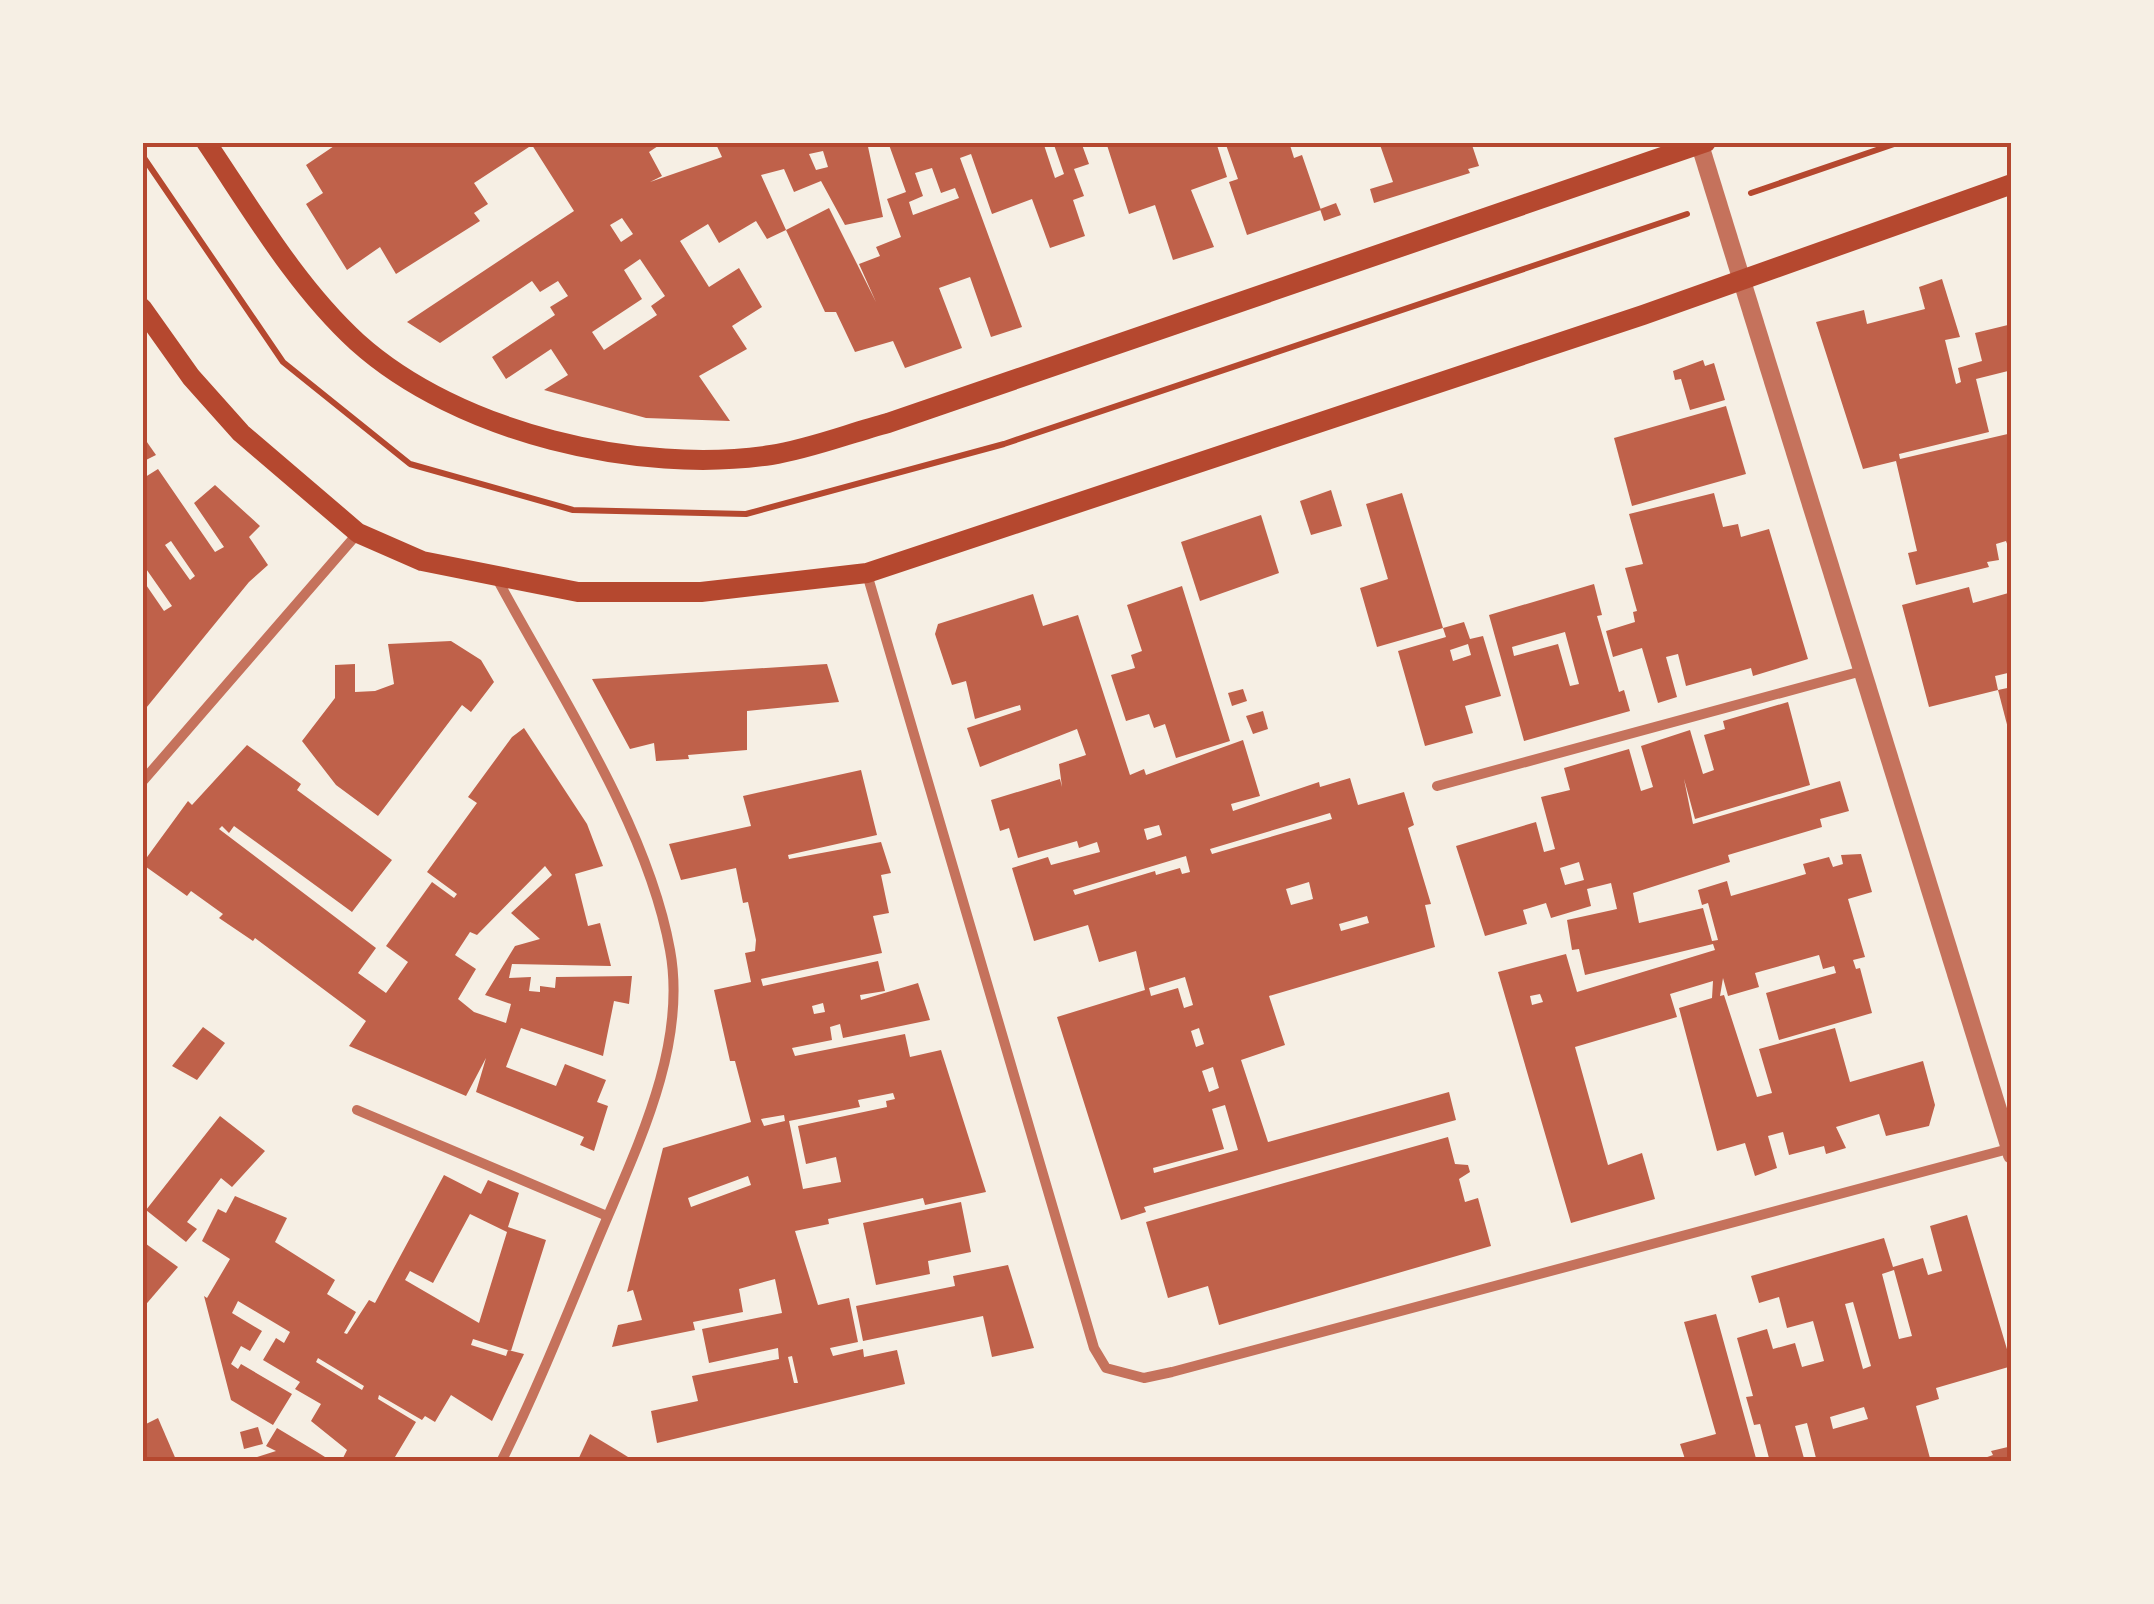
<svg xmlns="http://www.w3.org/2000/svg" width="2154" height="1604" viewBox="0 0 2154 1604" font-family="Jost,sans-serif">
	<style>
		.building { fill: #bf614a; fill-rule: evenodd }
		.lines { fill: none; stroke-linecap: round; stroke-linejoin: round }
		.path { stroke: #b5482f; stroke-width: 6 }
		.minor { stroke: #c5725c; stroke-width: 10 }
		.tertiary { stroke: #c5725c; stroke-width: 18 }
		.secondary { stroke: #b5482f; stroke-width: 20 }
		.neatline { fill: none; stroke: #b5482f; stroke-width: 4 }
	</style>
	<rect width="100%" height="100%" fill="#f6efe4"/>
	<!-- building -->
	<g class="building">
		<path d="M340 142H664L649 152 662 176 650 182 722 157 715 142H867L883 217 845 225 821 181 794 192 784 169 761 175 786 230 767 239 756 221 719 243 708 224 680 241 709 287 739 268 762 307 732 326 747 349 699 376 730 421 646 418 544 390 568 375 551 349 506 379 492 357 555 315 550 307 568 296 558 281 540 292 532 281 440 343 407 322 574 211 532 145 474 183 488 204 474 213 480 221 396 274 380 247 347 270 306 204 323 193 306 165ZM823 151 828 167 816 170 809 154ZM622 218 633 234 621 242 610 225ZM640 259 665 296 651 306 657 315 604 350 592 332 642 299 624 270Z"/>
		<path d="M888 142H1043L1055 178 1064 174 1053 142H1081L1089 164 1074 169 1084 196 1073 200 1085 236 1050 248 1032 199 992 214 971 154 960 158 1022 327 991 337 970 277 939 288 962 348 905 368 893 341 855 352 836 312H825L786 230 829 208 876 302 859 264 880 256 876 247 901 237 887 199 906 192ZM932 168 941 193 955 188 959 198 913 215 909 202 923 196 915 173Z"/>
		<polygon points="1106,142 1216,142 1227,177 1191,190 1214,247 1173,260 1155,205 1129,214"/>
		<polygon points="1225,142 1289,142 1294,158 1302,155 1321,210 1247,235 1229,182 1238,179"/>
		<polygon points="1379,142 1471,142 1479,166 1468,169 1470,173 1374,203 1370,189 1393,182"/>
		<polygon points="1336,203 1341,215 1324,221 1320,209"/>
		<polygon points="1942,279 1960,337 1945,340 1956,384 1961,382 1958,368 1982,361 1975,333 2012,324 2012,370 1976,379 1989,432 1899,454 1900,459 2012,433 2012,557 2006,541 1996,544 1999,560 1987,562 1989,567 1916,585 1908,553 1917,551 1896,461 1863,469 1816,322 1864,310 1867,324 1925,309 1919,287"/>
		<polygon points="1703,360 1705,366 1714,363 1725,400 1690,410 1681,379 1675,380 1673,371"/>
		<polygon points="1726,406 1746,474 1632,506 1614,438"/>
		<polygon points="142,435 156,455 142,462"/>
		<path d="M158 469 215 552 224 547 194 503 215 485 260 526 249 537 268 565 249 582 142 713V579L164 611 172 606 142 563V479ZM171 541 195 576 190 580 165 545Z"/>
		<polygon points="1331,490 1342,526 1311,535 1300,501"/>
		<polygon points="1402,493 1443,628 1377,647 1360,588 1388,579 1366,504"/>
		<polygon points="1714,493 1723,527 1738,524 1741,537 1769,529 1808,659 1753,676 1751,668 1686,686 1678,654 1666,657 1677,697 1658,703 1642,648 1613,657 1606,631 1635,622 1633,612 1637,611 1625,568 1643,564 1629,514"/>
		<polygon points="1261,515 1279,573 1200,601 1181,542"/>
		<path d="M1594 584 1602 615 1597 616 1619 692 1624 690 1630 711 1524 741 1489 615ZM1565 632 1579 684 1570 686 1558 644 1514 656 1512 647Z"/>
		<polygon points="1182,586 1230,741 1176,758 1165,724 1154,728 1149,714 1126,721 1111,675 1135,668 1131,655 1142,651 1127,605"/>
		<polygon points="1969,587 1973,603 2012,592 2012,672 1995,676 1998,690 1929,707 1902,605"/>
		<path d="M1033 594 1043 626 1078 615 1130 775 1144 769 1146 775 1243 740 1260 796 1231 804 1233 811 1319 782 1320 787 1350 778 1358 805 1404 792 1414 825 1408 828 1431 904 1425 905 1435 947 1269 996 1285 1045 1241 1060 1268 1142 1449 1092 1456 1120 1144 1207 1146 1212 1121 1220 1057 1017 1145 990 1136 951 1099 962 1088 925 1034 941 1012 868 1048 857 1051 865 1100 852 1097 842 1079 848 1077 841 1018 858 1009 828 1000 831 991 800 1060 779 1062 787 1059 764 1086 755 1077 729 980 767 967 728 1021 710 1020 705 975 719 966 681 952 685 935 634 938 624ZM1330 813 1332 819 1212 854 1210 849ZM1159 825 1162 835 1147 840 1144 829ZM1186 856 1190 872 1182 874 1180 868 1156 875 1155 871 1075 895 1073 890ZM1309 882 1313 899 1291 905 1286 889ZM1367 916 1369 923 1341 931 1339 924ZM1185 977 1193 1005 1184 1008 1178 988 1151 996 1149 988ZM1199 1028 1204 1044 1196 1047 1191 1031ZM1213 1067 1219 1088 1209 1092 1202 1071ZM1225 1105 1238 1150 1154 1173 1153 1168 1224 1149 1212 1109Z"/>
		<path d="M1464 622 1470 639 1483 636 1501 696 1465 706 1473 733 1425 746 1398 651 1446 637 1443 628ZM1468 644 1471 655 1453 661 1450 650Z"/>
		<polygon points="451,641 481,660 494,682 471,712 462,705 378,816 336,785 302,741 335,698 335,665 355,664 355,692 375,691 394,684 388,644"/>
		<polygon points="827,664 839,702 747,711 747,750 688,755 689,759 656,761 654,743 630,749 592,679"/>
		<polygon points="2012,687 2012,736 2010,736 1998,690"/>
		<polygon points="1243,689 1247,701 1232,706 1228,693"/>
		<path d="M1788 702 1810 785 1695 819 1684 779 1693 824 1840 781 1849 811 1820 819 1822 827 1728 855 1730 862 1633 893 1639 923 1703 908 1712 941 1718 940 1708 903 1702 905 1698 890 1727 881 1731 896 1806 874 1803 864 1829 857 1833 867 1843 864 1841 855 1861 854 1872 892 1848 899 1865 957 1853 960 1856 969 1860 968 1872 1013 1779 1040 1766 993 1836 973 1834 966 1823 969 1819 955 1755 973 1759 987 1728 996 1723 978 1720 996 1724 995 1757 1097 1772 1093 1759 1049 1835 1028 1850 1082 1923 1061 1935 1105 1929 1126 1886 1136 1879 1114 1836 1127 1846 1148 1826 1154 1824 1146 1789 1155 1783 1132 1768 1136 1777 1168 1755 1176 1745 1143 1717 1151 1679 1008 1712 998 1713 981 1670 994 1677 1017 1575 1047 1608 1165 1642 1153 1655 1199 1571 1223 1498 972 1566 954 1577 992 1715 950 1713 944 1585 975 1579 949 1572 950 1567 920 1617 909 1611 883 1587 889 1591 906 1551 918 1546 903 1523 910 1527 924 1485 936 1456 846 1536 822 1544 852 1555 849 1541 797 1570 790 1564 768 1629 749 1641 791 1653 787 1641 746 1690 730 1703 774 1714 770 1704 735 1725 729 1723 721ZM1579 862 1584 880 1565 885 1560 868ZM1540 994 1543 1002 1532 1005 1530 996Z"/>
		<polygon points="1263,711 1268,729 1253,734 1246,716"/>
		<path d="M524 728 587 824 603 866 575 874 588 926 600 923 611 966 512 964 509 978 531 977 529 991 540 992V986L555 988 556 977 632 976 629 1004 614 1001 603 1056 521 1028 506 1067 556 1086 565 1064 606 1080 597 1102 608 1106 594 1151 580 1145 584 1137 476 1092 486 1058 466 1096 349 1046 366 1021 255 938 253 941 219 918 223 914 191 891 187 896 142 864 188 801 192 805 247 745 301 784 297 790 392 860 352 912 234 826 229 833 222 826 219 829 376 948 358 973 386 993 408 962 386 946 432 882 454 898 457 894 427 872 477 803 468 797 512 737ZM545 866 552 875 511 913 540 939 515 946 485 995 511 1004 506 1023 474 1012 458 999 476 969 455 955 470 932 477 935Z"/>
		<path d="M861 770 877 835 788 855 789 859 881 842 891 873 881 875 889 913 873 916 882 953 761 979 763 986 878 961 885 991 860 995 861 1000 918 983 930 1020 843 1038 840 1024 830 1027 832 1040 792 1048 795 1056 905 1034 910 1057 941 1050 986 1192 925 1205 923 1198 828 1219 829 1224 795 1231 818 1305 849 1298 858 1342 830 1348 833 1356 863 1349 864 1357 897 1350 905 1384 657 1443 651 1411 698 1401 692 1376 779 1359 778 1348 709 1363 702 1329 782 1313 775 1279 739 1289 743 1312 693 1322 695 1330 612 1347 618 1325 642 1320 633 1290 627 1292 663 1148 751 1122 735 1061H730L714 990 751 982 745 953 755 951 756 940 748 902 743 903 736 868 681 880 669 844 751 826 743 796ZM823 1003 825 1012 814 1014 812 1006ZM893 1093 895 1099 886 1101 887 1107 798 1126 806 1164 836 1157 841 1182 803 1189 789 1121 860 1107 858 1100ZM784 1115 785 1121 764 1126 761 1119ZM748 1176 751 1185 691 1207 688 1198ZM792 1356 798 1383H794L788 1357Z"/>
		<polygon points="203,1027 225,1043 197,1080 172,1066"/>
		<polygon points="220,1116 265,1151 232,1187 221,1178 187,1222 197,1229 186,1242 146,1210"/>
		<polygon points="1448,1137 1455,1164 1468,1165 1470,1172 1459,1179 1465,1202 1478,1198 1491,1246 1219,1325 1208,1286 1168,1298 1146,1222"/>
		<path d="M444 1175 481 1194 488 1180 519 1193 508 1227 546 1240 511 1351 473 1339 471 1345 506 1356 508 1350 524 1354 492 1421 451 1395 435 1422 425 1416 422 1420 379 1395 378 1399 416 1422 392 1462H341L347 1450 311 1421 321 1404 295 1389 300 1382 263 1360 276 1338 284 1343 290 1332 238 1301 232 1313 262 1331 250 1351 241 1346 231 1364 238 1369 241 1364 292 1394 273 1425 231 1400 204 1296 207 1298 230 1259 202 1241 218 1209 226 1213 235 1196 287 1218 275 1242 335 1280 327 1294 356 1312 344 1333 347 1334 369 1300 375 1303ZM470 1214 507 1232 479 1323 405 1280 410 1271 433 1283ZM318 1358 364 1386 362 1390 316 1362Z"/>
		<polygon points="961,1202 971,1252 928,1261 930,1274 876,1285 863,1223"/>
		<path d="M1967 1215 2012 1366 1936 1388 1939 1399 1916 1406 1931 1462H1817L1807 1423 1795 1426 1805 1462H1770L1760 1424 1754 1425 1746 1397 1753 1396 1737 1338 1767 1329 1773 1349 1795 1343 1802 1367 1824 1361 1813 1321 1787 1328 1779 1297 1759 1303 1751 1276 1884 1238 1893 1267 1923 1258 1928 1275 1942 1271 1930 1226ZM1894 1270 1912 1336 1899 1339 1882 1274ZM1853 1302 1871 1366 1863 1369 1845 1304ZM1864 1407 1868 1419 1833 1429 1830 1417Z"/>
		<polygon points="142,1241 178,1267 142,1309"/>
		<polygon points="1008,1265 1034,1348 992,1357 983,1316 863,1341 856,1306 955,1286 953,1276"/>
		<polygon points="1716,1314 1757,1462 1686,1462 1680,1444 1716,1434 1684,1322"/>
		<polygon points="158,1418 177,1462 142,1462 142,1426"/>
		<polygon points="258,1427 263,1444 244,1449 240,1432"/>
		<polygon points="277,1428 317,1452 333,1462 242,1462 276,1451 266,1446"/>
		<polygon points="590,1434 620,1452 636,1462 577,1462"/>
		<polygon points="2012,1446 2012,1462 1973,1462 1993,1455 1991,1451"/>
	</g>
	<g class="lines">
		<!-- path -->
		<g class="path">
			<polyline points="142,155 283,362 410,464 573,510 746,514 1004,444 1687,214"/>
			<polyline points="1751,193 1900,142"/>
		</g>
		<!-- minor -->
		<g class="minor">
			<polyline points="867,574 1094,1348 1106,1368 1144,1378 1172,1372 2012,1148"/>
			<path d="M495 575C556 689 647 823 670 950 689 1053 629 1162 592 1254 563 1324 535 1394 501 1462"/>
			<polyline points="142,782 358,533"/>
			<polyline points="1437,786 1862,671"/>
			<polyline points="357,1110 607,1216"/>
		</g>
		<!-- tertiary -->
		<polyline class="tertiary" points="1700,145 2012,1155"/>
		<!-- secondary -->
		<g class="secondary">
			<path d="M206 142C252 210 296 286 357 342 458 433 639 475 771 455 810 449 850 433 888 423L1706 142"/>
			<polyline points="142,308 191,377 241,433 358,533 422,561 578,592 701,592 867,573 1643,315 2012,184"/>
		</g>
	</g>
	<!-- border -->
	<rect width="2154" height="1604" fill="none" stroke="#f6efe4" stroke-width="290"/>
	<rect x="145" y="145" width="1864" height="1314" class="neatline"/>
</svg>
